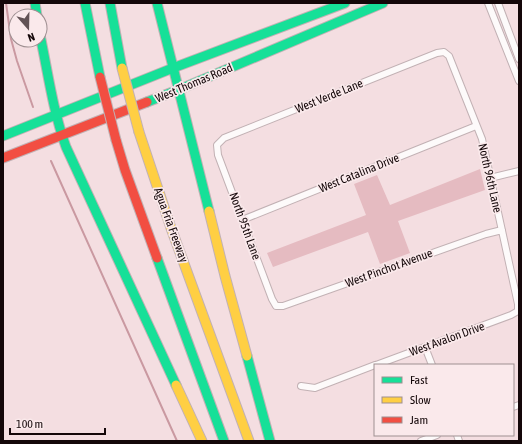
<svg xmlns="http://www.w3.org/2000/svg" width="522" height="444" viewBox="0 0 522 444" font-family="'Asap Condensed',sans-serif">
	<style>
		.green { fill: #e5bbc1 }
		.lines { fill: none; stroke-linecap: round; stroke-linejoin: round }
		.stream { stroke: #ca99a1; stroke-width: 2 }
		.street-casing { stroke: #c2b1b4; stroke-width: 8 }
		.fast-casing { stroke: #c2b1b4; stroke-width: 11 }
		.slow-casing { stroke: #c2b1b4; stroke-width: 11 }
		.jam-casing { stroke: #c2b1b4; stroke-width: 11 }
		.street { stroke: #fdfafa; stroke-width: 6 }
		.fast { stroke: #16e098; stroke-width: 9 }
		.slow { stroke: #ffcf43; stroke-width: 9 }
		.jam { stroke: #f24e42; stroke-width: 9 }
		.slow-bridge-casing { stroke: #c2b1b4; stroke-width: 11; stroke-linecap: butt }
		.jam-bridge-casing { stroke: #c2b1b4; stroke-width: 11; stroke-linecap: butt }
		.slow-bridge { stroke: #ffcf43; stroke-width: 9 }
		.jam-bridge { stroke: #f24e42; stroke-width: 9 }
		.labels { text-anchor: middle; dominant-baseline: central; stroke-width: 3.5; stroke-linejoin: round; paint-order: stroke }
		.street-label { font-size: 12px; fill: #140709; stroke: #fae9eb }
	</style>
	<rect width="100%" height="100%" fill="#f4dee1"/>
	<!-- green -->
	<polygon class="green" points="480,169 485,190 398,221 410,253 380,264 368,232 273,267 267,253 366,215 354,184 377,175 390,205"/>
	<g class="lines">
		<!-- stream -->
		<g class="stream">
			<polyline points="6,3 11,39 17,61 33,107"/>
			<polyline points="51,161 177,441"/>
		</g>
		<!-- street casing -->
		<g class="street-casing">
			<g id="street">
				<polyline points="488,3 519,81"/>
				<polyline points="498,3 519,59"/>
				<polyline points="490,178 519,171"/>
				<polyline points="242,220 476,126"/>
				<polyline points="425,347 432,365"/>
				<polyline points="376,365 511,315 518,311 518,304 482,139 449,56 444,52 437,53 224,138 217,145 218,155 272,299 276,306 283,306 486,234 502,230"/>
				<polyline points="301,386 315,388 375,365"/>
				<polyline points="513,407 519,405"/>
				<polyline points="457,435 459,441"/>
				<polyline points="421,441 437,435"/>
			</g>
		</g>
		<!-- fast casing -->
		<g class="fast-casing">
			<g id="fast">
				<polyline points="35,3 37,16"/>
				<polyline points="85,3 100,77"/>
				<polyline points="110,3 122,68"/>
				<polyline points="157,3 209,211"/>
				<path d="M40 35C48 73 53 111 66 147L176 385"/>
				<polyline points="147,102 178,90 383,3"/>
				<polyline points="3,136 173,68 345,3"/>
				<polyline points="157,258 224,441"/>
				<polyline points="247,356 270,441"/>
			</g>
		</g>
		<!-- slow casing -->
		<g class="slow-casing">
			<g id="slow">
				<polyline points="139,132 171,228 249,441"/>
				<polyline points="209,211 225,276 247,356"/>
				<polyline points="176,385 202,441"/>
			</g>
		</g>
		<!-- jam casing -->
		<g class="jam-casing">
			<g id="jam">
				<polyline points="116,140 125,170 157,258"/>
				<polyline points="3,158 147,102"/>
			</g>
		</g>
		<!-- street -->
		<use href="#street" class="street"/>
		<!-- fast -->
		<use href="#fast" class="fast"/>
		<!-- slow -->
		<use href="#slow" class="slow"/>
		<!-- jam -->
		<use href="#jam" class="jam"/>
		<!-- slow-bridge casing -->
		<g class="slow-bridge-casing">
			<polyline id="slow-bridge" points="122,68 139,132"/>
		</g>
		<!-- jam-bridge casing -->
		<g class="jam-bridge-casing">
			<polyline id="jam-bridge" points="100,77 116,140"/>
		</g>
		<!-- slow-bridge -->
		<use href="#slow-bridge" class="slow-bridge"/>
		<!-- jam-bridge -->
		<use href="#jam-bridge" class="jam-bridge"/>
	</g>
	<g class="labels">
		<!-- street labels -->
		<g class="street-label">
			<text transform="translate(194 83) rotate(-23)">West Thomas Road</text>
			<text transform="translate(329 96) rotate(-22)">West Verde Lane</text>
			<text transform="translate(359 173) rotate(-22)">West Catalina Drive</text>
			<text transform="translate(490 178) rotate(77)">North 96th Lane</text>
			<text transform="translate(171 225) rotate(70)">Agua Fria Freeway</text>
			<text transform="translate(245 226) rotate(70)">North 95th Lane</text>
			<text transform="translate(389 268) rotate(-20)">West Pinchot Avenue</text>
			<text transform="translate(447 339) rotate(-20)">West Avalon Drive</text>
		</g>
	</g>
	<!-- border -->
	<rect width="522" height="444" fill="none" stroke="#140709" stroke-width="8"/>
	<!-- legend -->
	<rect x="374" y="364" width="140" height="72" fill="#fae9eb" stroke="#9e8f91"/>
	<rect x="382" y="377" width="20" height="6" fill="#16e098" stroke="#9e8f91"/>
	<text x="410" y="384" font-size="12" fill="#140709">Fast</text>
	<rect x="382" y="397" width="20" height="6" fill="#ffcf43" stroke="#9e8f91"/>
	<text x="410" y="404" font-size="12" fill="#140709">Slow</text>
	<rect x="382" y="417" width="20" height="6" fill="#f24e42" stroke="#9e8f91"/>
	<text x="410" y="424" font-size="12" fill="#140709">Jam</text>
	<!-- north arrow -->
	<g transform="translate(28 28) rotate(160)"><circle r="19" fill="#fae9eb" stroke="#9e8f91"/>
	<path d="M0-3L7 15L0 10L-7 15Z" fill="#625255"/>
	<text y="-6" font-size="11" font-weight="bold" text-anchor="middle" fill="#140709">N</text>
	</g>
	<!-- scale -->
	<path d="M10 428v6h95v-6" fill="none" stroke="#140709" stroke-width="2"/>
	<text x="16" y="428" font-size="12" fill="#140709" stroke="#fae9eb" stroke-width="3" paint-order="stroke">100 m</text>
</svg>
